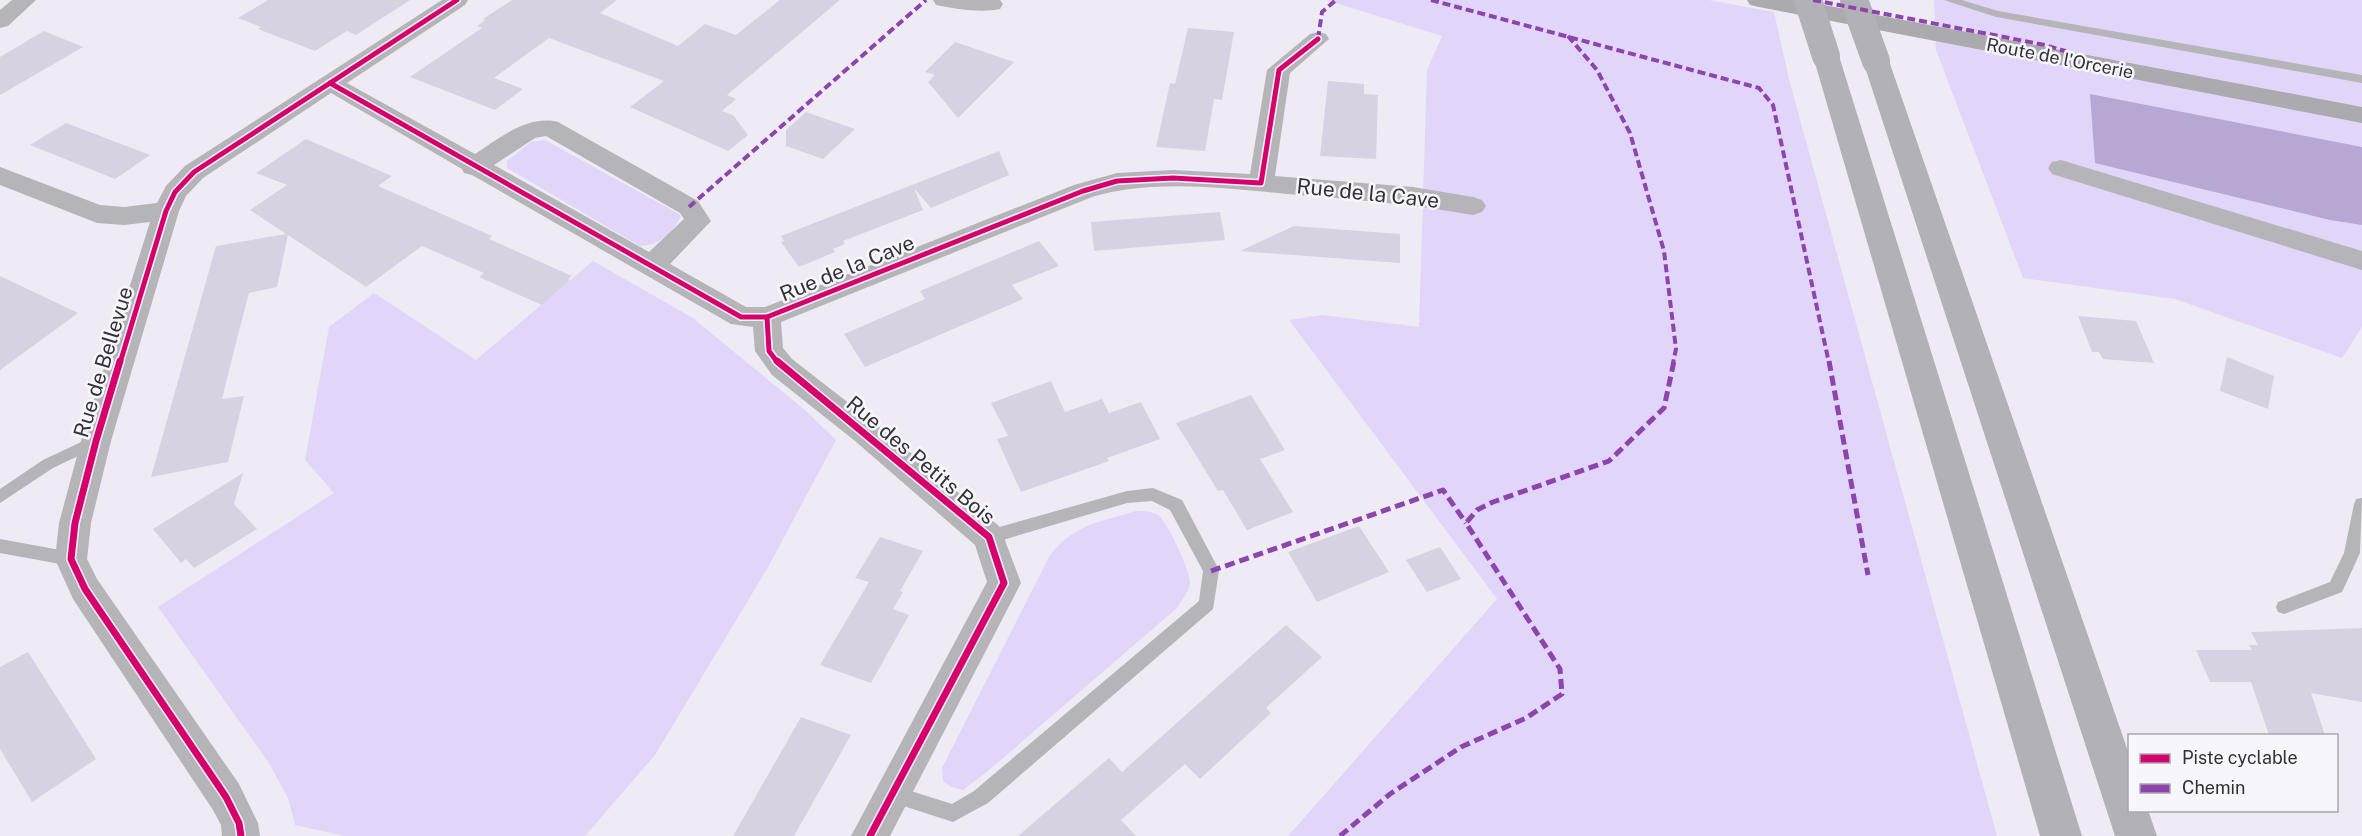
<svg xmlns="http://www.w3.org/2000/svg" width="2362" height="836" viewBox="0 0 2362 836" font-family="'Public Sans',sans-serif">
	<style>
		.green { fill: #e1d6f9 }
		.water { fill: #b7a8d3 }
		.building { fill: #d7d2e2 }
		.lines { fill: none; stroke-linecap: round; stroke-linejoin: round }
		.lane { fill: #b5b4b8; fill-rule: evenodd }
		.street { fill: #b5b4b8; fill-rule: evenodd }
		.secondary { fill: #abaaae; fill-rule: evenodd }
		.highway { fill: #b2b1b8; fill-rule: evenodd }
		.highway-bridge { stroke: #b2b1b8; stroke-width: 28 }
		.quiet-far1 { stroke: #8e44ad; stroke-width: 4; stroke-dasharray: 8 4; stroke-linecap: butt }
		.quiet { stroke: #8e44ad; stroke-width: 5; stroke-dasharray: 10 5; stroke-linecap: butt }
		.cycleway-far1-casing { stroke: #f8f6fd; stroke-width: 8 }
		.cycleway-casing { stroke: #f8f6fd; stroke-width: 10 }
		.cycleway-far1 { stroke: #d6006c; stroke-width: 5 }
		.cycleway { stroke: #d6006c; stroke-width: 7 }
		.labels { text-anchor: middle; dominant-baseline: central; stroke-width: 5; stroke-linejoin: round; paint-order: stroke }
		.far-street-label { font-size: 18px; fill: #333138; stroke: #f8f6fd }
		.street-label { font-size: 21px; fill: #333138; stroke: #f8f6fd }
	</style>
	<rect width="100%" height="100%" fill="#eeebf5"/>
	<!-- green -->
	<g class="green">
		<polygon points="1326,0 1709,0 1774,12 1790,83 1997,836 1288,836 1497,599 1289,320 1322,315 1419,327 1427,70 1442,36"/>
		<polygon points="1934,0 2362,0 2362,327 2342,358 2175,299 2023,278 1936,50"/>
		<path d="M545 140 677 213 681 216C674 232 658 246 640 246L507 168V161L531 142Z"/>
		<polygon points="593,261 693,318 806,411 836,440 767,569 655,755 585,836 345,836 295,825 288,798 269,763 158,607 334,493 305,460 329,327 374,293 476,360"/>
		<path d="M1136 511C1144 511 1152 511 1159 516 1168 523 1191 572 1190 584 1188 593 1182 600 1177 608L988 771 963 790 951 787 943 781 942 768 1049 557C1073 524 1100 522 1136 511Z"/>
	</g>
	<!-- water -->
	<polygon class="water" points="2090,94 2362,147 2362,225 2330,220 2095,163"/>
	<!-- building -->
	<g class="building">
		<polygon points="268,0 410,0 356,35 347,31 315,51 258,29 261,27 238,18"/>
		<polygon points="512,0 617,0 600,13 678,46 705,24 736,35 780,0 840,0 727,95 736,99 722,111 733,115 748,135 728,151 630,107 664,81 549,38 494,78 523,89 495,110 410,77 482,28 477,26 485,20 483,19"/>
		<polygon points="1188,28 1234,32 1222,100 1214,99 1205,151 1156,147 1170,83 1175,84"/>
		<polygon points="44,31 83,47 0,95 0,57"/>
		<polygon points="955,42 1014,62 958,118 928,82 935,75 925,72"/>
		<polygon points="1328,81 1364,84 1364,94 1378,95 1376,159 1320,156"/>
		<polygon points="806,112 823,118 855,129 823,159 786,146 786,130"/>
		<polygon points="66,123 150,155 115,179 30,145"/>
		<polygon points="306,139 392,176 378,186 492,236 489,239 572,276 568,279 570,280 542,305 479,277 484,273 422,246 366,287 288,235 277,287 249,293 239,331 222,399 244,396 228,462 151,477 216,246 286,234 250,210 287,185 256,173"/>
		<polygon points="999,151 1009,175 931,208 914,188 923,210 843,241 845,244 833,249 835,252 799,267 781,242 784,241 781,236"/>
		<polygon points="1220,212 1225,240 1094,251 1091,222"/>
		<polygon points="1294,226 1400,234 1400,263 1240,251"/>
		<polygon points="1039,241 1059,266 1012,285 1023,299 865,367 844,334 925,299 920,291"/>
		<polygon points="0,276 78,313 0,370"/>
		<polygon points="2078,316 2136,321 2154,363 2103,359 2099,352 2092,352"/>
		<polygon points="2227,357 2274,376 2268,409 2220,391"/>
		<polygon points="1051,381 1065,412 1102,399 1109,413 1141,402 1160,439 1107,458 1109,461 1021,492 997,439 1008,436 991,403"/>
		<polygon points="1251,395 1285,450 1260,459 1293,512 1247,530 1223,490 1218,491 1176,423"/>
		<polygon points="243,473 234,504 257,529 194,568 186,559 181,563 153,529"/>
		<polygon points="1359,526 1389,572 1317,602 1288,552"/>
		<polygon points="880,537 923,551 900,591 903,592 893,609 909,615 871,683 820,665 869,582 855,578"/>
		<polygon points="1440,547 1461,579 1427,592 1406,560"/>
		<polygon points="1286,625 1322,657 1266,708 1271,713 1200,779 1185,764 1121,820 1136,836 1018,836 1109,758 1122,772"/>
		<polygon points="2362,628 2362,702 2311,693 2325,735 2269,735 2251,682 2210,682 2196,650 2252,650 2249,645 2258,645 2251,632"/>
		<polygon points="28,652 96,759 32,802 0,749 0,667"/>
		<polygon points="801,717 851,735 794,836 733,836"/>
	</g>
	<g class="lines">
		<!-- lane -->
		<g class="lane">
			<polygon points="1944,0 1962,0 1998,11 2362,75 2362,83 1996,17"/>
			<polygon points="96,435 101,437 104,441 101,445 53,468 0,503 0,489 43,460"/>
			<polygon points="1153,488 1182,500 1217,566 1219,571 1213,609 988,803 953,822 885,800 883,794 885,788 892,785 952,804 974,791 1199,601 1203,571 1170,510 1152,501 1127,503 989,544 983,542 981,537 983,532 989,530 1127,491"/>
			<polygon points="2362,498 2360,553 2342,592 2284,614 2278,612 2276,607 2278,602 2330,582 2344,553 2354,504 2356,499"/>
			<polygon points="0,539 71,552 77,554 79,559 77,564 71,566 0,553"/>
		</g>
		<!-- street -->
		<g class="street">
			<polygon points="12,0 36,0 8,26 0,28 0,10"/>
			<path d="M442 0H468L465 5 347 83 475 154C498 139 528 114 558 122L698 201 711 221 670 264 746 307H765L1074 185 1117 173 1173 170 1250 174 1267 70 1310 34 1318 32 1326 34 1329 39 1290 73 1275 176 1413 187 1473 197 1482 200 1486 206 1482 212 1473 215C1411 204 1349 199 1287 194 1223 188 1154 179 1092 197L781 322 783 348 792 359 877 425 1000 527 1021 583 890 836H851L987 582 975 545 855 441 772 375 755 351 753 327 731 324 472 175 464 173 462 169 331 93 203 178 186 196 179 211 111 441 91 523 87 559 97 579 239 784 258 823 260 836H222L221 825 213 810 73 599 55 559 59 523 81 441 150 222 124 225 97 223 0 185V167L100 205 124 207 157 203 166 186 185 166ZM546 136 680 213 684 219 649 252 494 165 535 138Z"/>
			<path d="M933 0H1000L1003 4 1000 9C982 13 955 9 936 5Z"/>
			<polygon points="2061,160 2362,251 2362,270 2052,174 2048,168 2052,162"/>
		</g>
		<!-- secondary -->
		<polygon class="secondary" points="1747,0 1798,0 2362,107 2362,123 1759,7 1750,5"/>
		<!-- highway -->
		<g class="highway">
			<polygon points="1826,48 1835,51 1839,56 2082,836 2040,836 1813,56 1817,51"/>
			<polygon points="1876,53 1885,56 1889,61 2130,757 2130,810 2148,810 2157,836 2115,836 1863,61 1867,56"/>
		</g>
		<!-- highway-bridge -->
		<g class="highway-bridge">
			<polyline points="1808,0 1826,56"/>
			<polyline points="1854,0 1876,61"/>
		</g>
		<!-- quiet-far1 -->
		<g class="quiet-far1">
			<polyline points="1431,0 1759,88 1773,105 1829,363"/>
			<polyline points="1813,0 2045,45 2065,51 2088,63"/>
			<polyline points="1568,36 1597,70 1630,133 1664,251 1676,349 1673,363"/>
			<polyline points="1318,39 1322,12 1336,0"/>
			<polyline points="689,207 926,0"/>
		</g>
		<!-- quiet -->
		<g class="quiet">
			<polyline points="1829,361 1868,575"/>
			<polyline points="1211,571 1443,490 1466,523"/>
			<polyline points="1340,836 1390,794 1461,747 1526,718 1562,694 1560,669 1466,523 1477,510 1493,502 1609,461 1664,408 1674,361"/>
		</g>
		<!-- cycleway-far1 casing -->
		<g class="cycleway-far1-casing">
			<g id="cycleway-far1">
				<polyline points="330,83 741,317 767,317 1083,191 1117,181 1173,178 1261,183 1279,70 1318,39"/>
				<polyline points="767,317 769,351 778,363"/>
				<polyline points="120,363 166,211 175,192 194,172 457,0"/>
			</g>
		</g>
		<!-- cycleway casing -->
		<g class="cycleway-casing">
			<g id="cycleway">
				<polyline points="120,361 96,441 75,523 71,559 85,589 226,797 239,823 241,836"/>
				<polyline points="777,361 989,537 1004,583 870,836"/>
			</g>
		</g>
		<!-- cycleway-far1 -->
		<use href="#cycleway-far1" class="cycleway-far1"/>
		<!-- cycleway -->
		<use href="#cycleway" class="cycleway"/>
	</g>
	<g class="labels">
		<!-- far-street labels -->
		<g class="far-street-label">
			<text transform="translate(2060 58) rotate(11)">Route de l'Orcerie</text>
		</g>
		<!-- street labels -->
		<g class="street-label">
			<text transform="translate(1368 193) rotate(6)">Rue de la Cave</text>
			<text transform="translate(847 268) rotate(-22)">Rue de la Cave</text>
			<text transform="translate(103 362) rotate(-73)">Rue de Bellevue</text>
			<text transform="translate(921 460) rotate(40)">Rue des Petits Bois</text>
		</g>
	</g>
	<!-- legend -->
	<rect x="2128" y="734" width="210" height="78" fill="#f8f6fd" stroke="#a9a7ae" stroke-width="1.5"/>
	<rect x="2140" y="754" width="30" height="9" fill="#d6006c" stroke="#a9a7ae" stroke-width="1.5"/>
	<text x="2182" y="764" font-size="18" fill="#333138">Piste cyclable</text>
	<rect x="2140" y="784" width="30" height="9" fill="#8e44ad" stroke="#a9a7ae" stroke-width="1.5"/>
	<text x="2182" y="794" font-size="18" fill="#333138">Chemin</text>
</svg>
